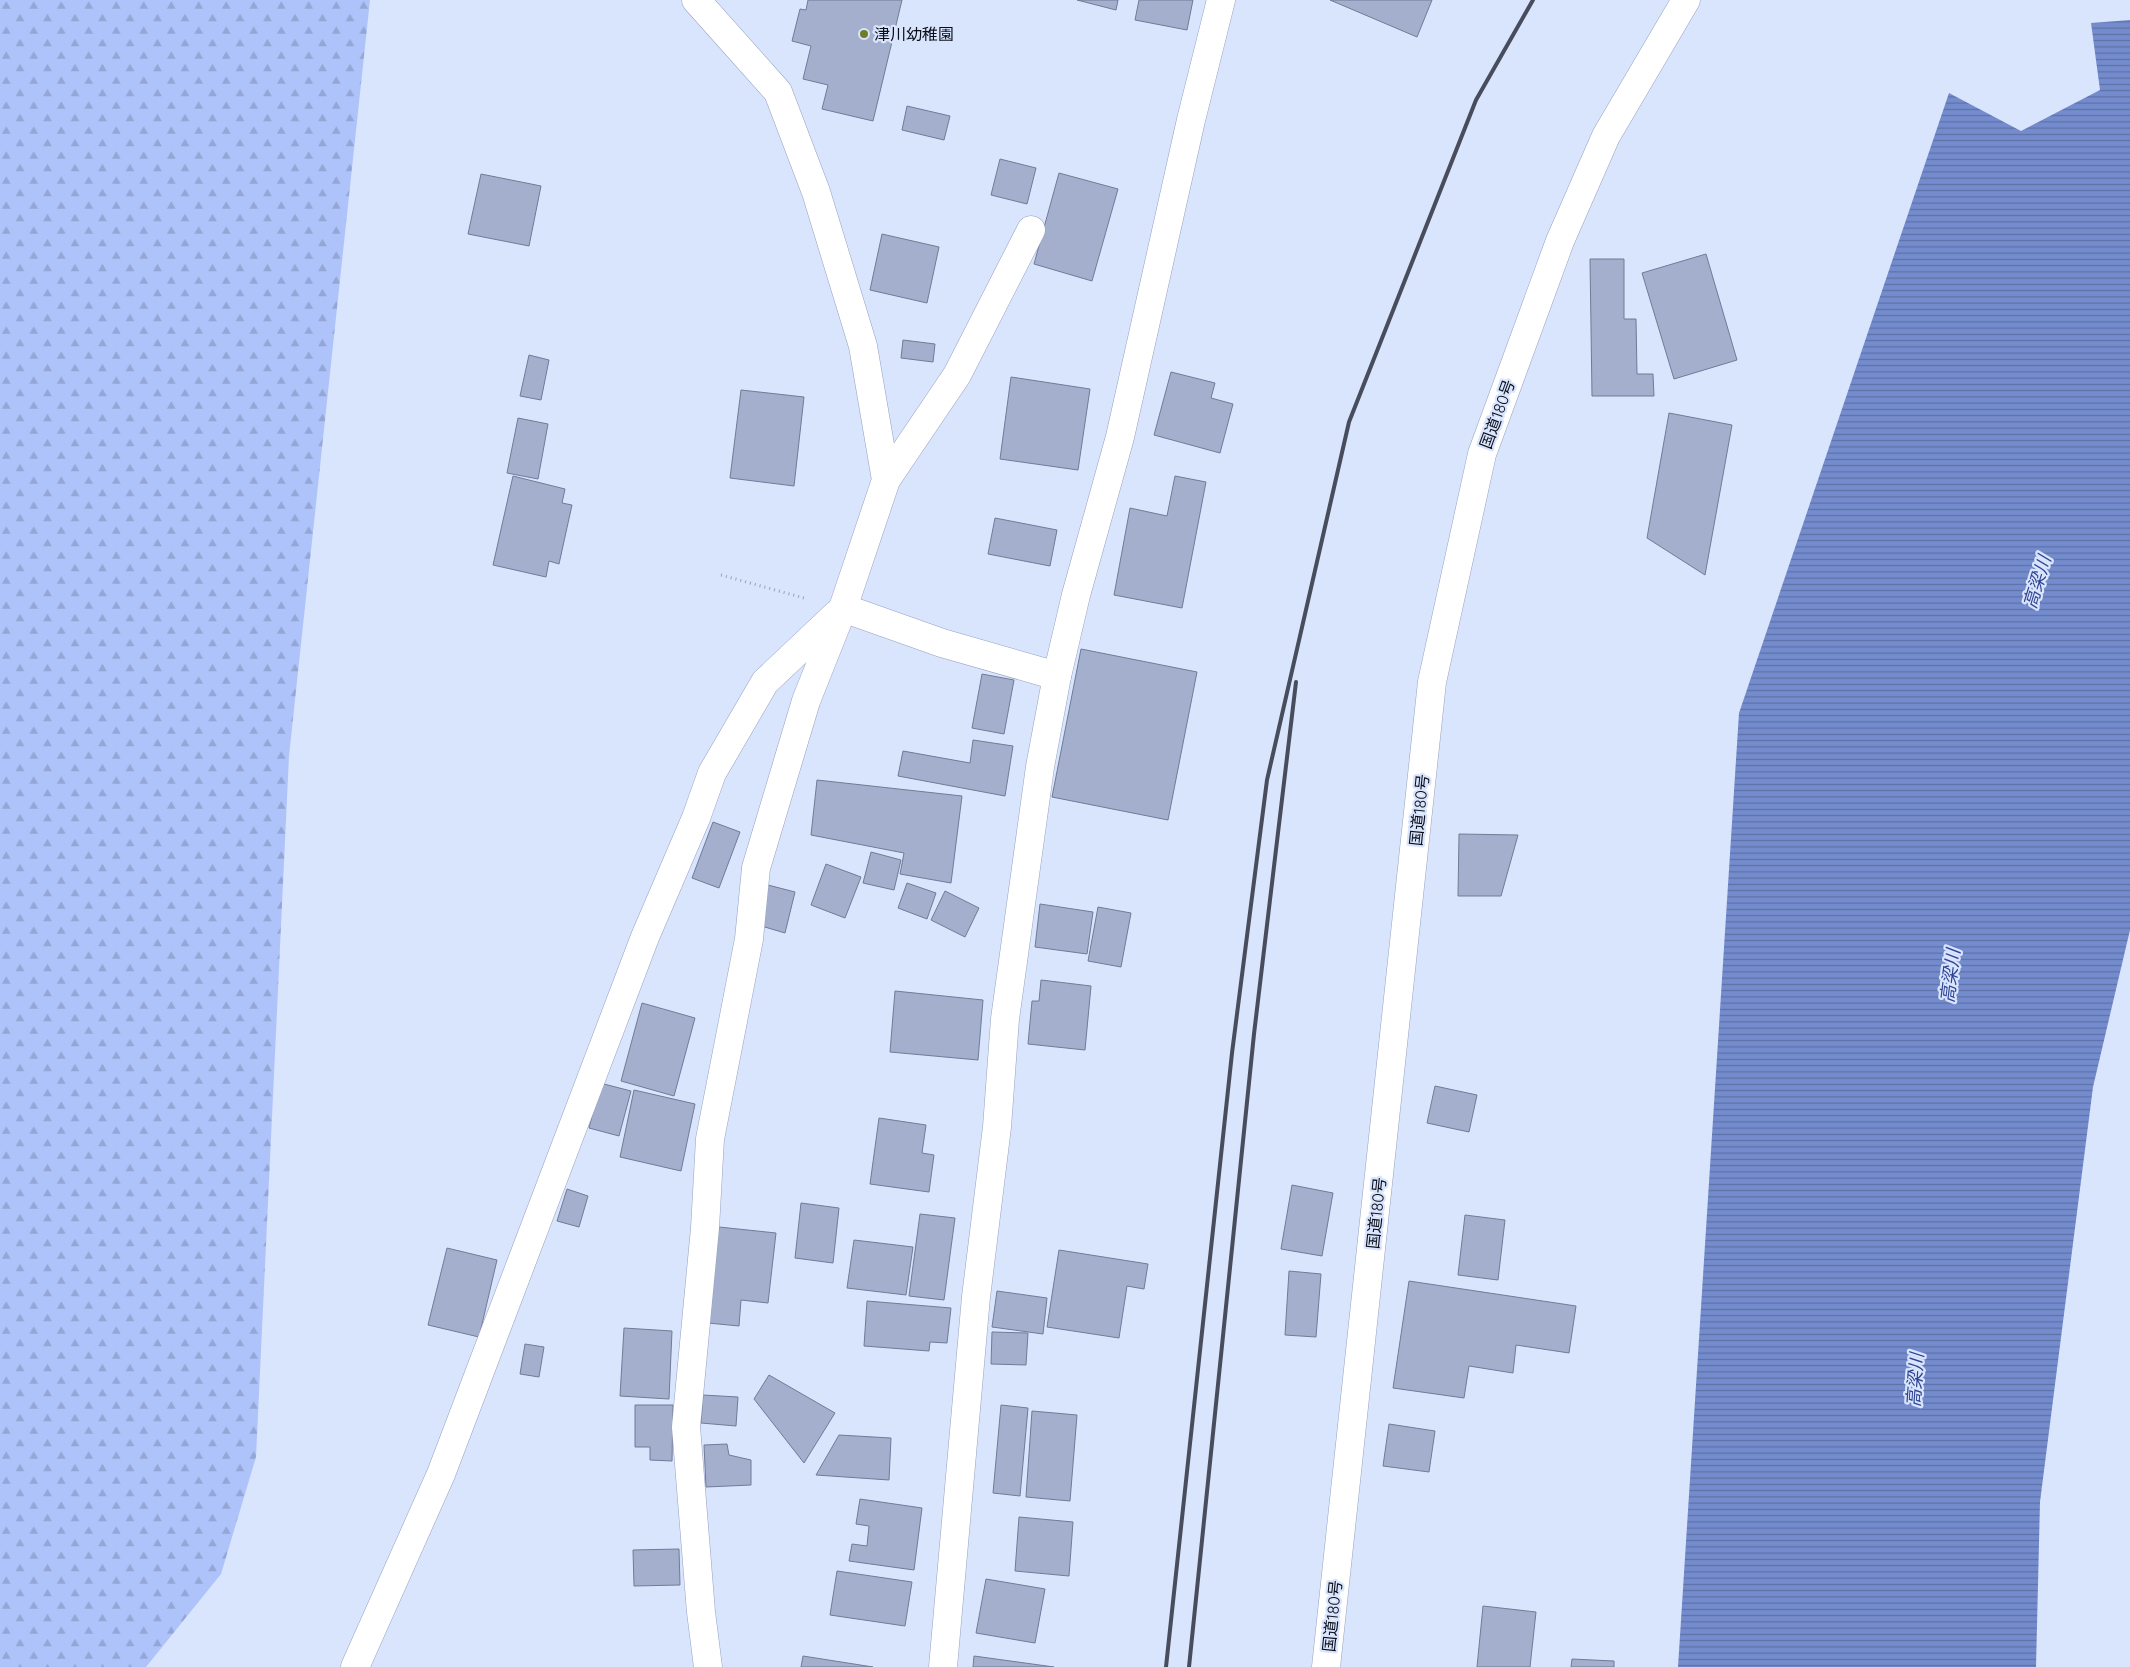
<svg xmlns="http://www.w3.org/2000/svg" width="2130" height="1667" viewBox="0 0 2130 1667" font-family="Quicksand,'Noto Sans JP',sans-serif">
	<style>
		.forest { fill: url(#forest-firs) }
		.water { fill: url(#water-rules) }
		.building { fill: #a3afcd; stroke: #707b98 }
		.lines { fill: none; stroke-linecap: round; stroke-linejoin: round }
		.minor-casing { stroke: #96a2c0; stroke-width: 29 }
		.highway-casing { stroke: #96a2c0; stroke-width: 29 }
		.path { stroke: #98a1b5; stroke-width: 3; stroke-dasharray: 1 4; stroke-linecap: butt }
		.minor { stroke: #fff; stroke-width: 28 }
		.highway { stroke: #fff; stroke-width: 28 }
		.rail { stroke: #474d5c; stroke-width: 4 }
		.poi-dot { fill: #6f7d2b; stroke: #d9e4fd; stroke-width: 2 }
		.labels { text-anchor: middle; dominant-baseline: central; stroke-width: 4.5; stroke-linejoin: round; paint-order: stroke }
		.poi-label { font-size: 16px; fill: #0a0e19; stroke: #d9e4fd; text-anchor: start }
		.street-label { font-size: 16px; fill: #0a0e19; stroke: #d9e4fd }
		.water-label { font-size: 18px; font-style: italic; fill: #2e4492; stroke: #d9e4fd }
	</style>
	<defs>
		<pattern id="forest-firs" width="22" height="20" patternUnits="userSpaceOnUse" patternTransform="scale(1.25)"><rect width="22" height="20" fill="#aec3fa"/><path d="M5 1l3.5 6h-7zM16 11l3.5 6h-7z" fill="#94a6d6"/></pattern>
		<pattern id="water-rules" width="6" height="5" patternUnits="userSpaceOnUse" patternTransform="scale(1.25)"><rect width="6" height="5" fill="#748ccd"/><path d="M0 2.5h6" fill="none" stroke="#5d71a6"/></pattern>
	</defs>
	<rect width="100%" height="100%" fill="#d9e4fd"/>
	<!-- forest -->
	<polygon class="forest" points="0,0 370,0 289,756 256,1457 221,1574 146,1667 0,1667"/>
	<!-- water -->
	<polygon class="water" points="2130,20 2130,930 2093,1087 2040,1502 2036,1667 1678,1667 1739,713 1949,93 2021,131 2100,90 2091,23"/>
	<!-- building -->
	<g class="building">
		<polygon points="808,0 902,0 873,121 822,109 828,85 803,79 811,46 792,41 800,9 806,10"/>
		<polygon points="1077,0 1118,0 1116,10"/>
		<polygon points="1139,0 1193,0 1187,30 1135,20"/>
		<polygon points="1330,0 1432,0 1417,37"/>
		<polygon points="907,106 950,116 944,140 902,130"/>
		<polygon points="1000,159 1036,168 1027,204 991,195"/>
		<polygon points="1059,173 1118,189 1092,281 1034,264"/>
		<polygon points="481,174 541,186 529,246 468,234"/>
		<polygon points="882,234 939,247 927,303 870,290"/>
		<polygon points="1706,254 1737,360 1674,379 1642,273"/>
		<polygon points="1590,259 1624,259 1624,319 1636,319 1637,374 1653,374 1654,396 1592,396"/>
		<polygon points="903,340 935,344 933,362 901,358"/>
		<polygon points="529,355 549,360 541,400 520,396"/>
		<polygon points="1171,372 1215,383 1211,398 1233,404 1220,453 1154,435"/>
		<polygon points="1011,377 1090,389 1078,470 1000,459"/>
		<polygon points="741,390 804,397 794,486 730,478"/>
		<polygon points="1669,413 1732,425 1705,575 1647,538"/>
		<polygon points="518,418 548,424 538,479 507,473"/>
		<polygon points="513,476 565,489 562,503 572,505 559,564 549,561 546,577 493,565"/>
		<polygon points="1175,476 1206,482 1182,608 1114,595 1130,508 1167,516"/>
		<polygon points="995,518 1057,530 1050,566 988,554"/>
		<polygon points="1081,649 1197,672 1168,820 1052,797"/>
		<polygon points="982,674 1014,680 1004,734 972,728"/>
		<polygon points="973,740 1013,746 1005,796 898,776 903,751 970,763"/>
		<polygon points="817,780 962,796 951,883 900,874 904,853 811,835"/>
		<polygon points="713,822 740,832 719,888 692,878"/>
		<polygon points="1459,834 1518,835 1501,896 1458,896"/>
		<polygon points="871,852 901,860 894,890 863,883"/>
		<polygon points="826,864 861,877 845,918 811,905"/>
		<polygon points="907,883 936,893 927,919 898,908"/>
		<polygon points="768,885 795,892 785,933 758,925"/>
		<polygon points="945,891 979,908 965,937 931,920"/>
		<polygon points="1040,904 1093,912 1087,954 1035,947"/>
		<polygon points="1098,907 1131,913 1121,967 1088,961"/>
		<polygon points="1041,980 1091,986 1085,1050 1028,1044 1032,1001 1039,1001"/>
		<polygon points="895,991 983,1000 978,1060 890,1052"/>
		<polygon points="642,1003 695,1018 674,1096 621,1081"/>
		<polygon points="600,1083 631,1091 619,1136 589,1128"/>
		<polygon points="1435,1086 1477,1095 1469,1132 1427,1123"/>
		<polygon points="634,1090 695,1104 681,1171 620,1157"/>
		<polygon points="879,1118 926,1125 922,1153 934,1155 929,1192 870,1184"/>
		<polygon points="1292,1185 1333,1193 1322,1256 1281,1249"/>
		<polygon points="567,1189 588,1196 579,1227 557,1221"/>
		<polygon points="801,1203 839,1208 833,1263 795,1258"/>
		<polygon points="920,1214 955,1218 944,1300 909,1296"/>
		<polygon points="1465,1215 1505,1220 1498,1280 1458,1275"/>
		<polygon points="719,1227 776,1233 768,1303 741,1300 739,1326 708,1323"/>
		<polygon points="854,1240 913,1247 906,1295 847,1288"/>
		<polygon points="447,1248 497,1260 479,1337 428,1325"/>
		<polygon points="1059,1250 1148,1264 1144,1289 1127,1286 1119,1338 1047,1327"/>
		<polygon points="1289,1271 1321,1274 1316,1337 1285,1335"/>
		<polygon points="1409,1281 1576,1306 1569,1353 1516,1345 1513,1373 1469,1366 1464,1398 1393,1388"/>
		<polygon points="997,1291 1047,1298 1043,1334 992,1327"/>
		<polygon points="867,1301 951,1308 947,1343 930,1342 929,1351 864,1346"/>
		<polygon points="624,1328 672,1331 669,1399 620,1396"/>
		<polygon points="992,1332 1028,1333 1026,1365 991,1364"/>
		<polygon points="525,1344 544,1347 539,1377 520,1374"/>
		<polygon points="769,1375 835,1413 804,1463 754,1399"/>
		<polygon points="703,1395 738,1397 736,1426 701,1423"/>
		<polygon points="635,1405 673,1405 672,1461 650,1460 650,1447 635,1447"/>
		<polygon points="1001,1405 1028,1408 1020,1496 993,1493"/>
		<polygon points="1032,1411 1077,1415 1070,1501 1026,1497"/>
		<polygon points="1389,1424 1435,1431 1429,1472 1383,1466"/>
		<polygon points="839,1435 891,1438 889,1480 816,1475"/>
		<polygon points="727,1444 729,1455 751,1460 751,1485 706,1487 704,1445"/>
		<polygon points="860,1499 922,1508 914,1570 849,1561 852,1544 867,1546 869,1526 856,1524"/>
		<polygon points="1019,1517 1073,1522 1069,1576 1015,1571"/>
		<polygon points="679,1549 680,1585 634,1586 633,1550"/>
		<polygon points="837,1571 912,1582 905,1626 830,1615"/>
		<polygon points="986,1579 1045,1589 1035,1643 976,1633"/>
		<polygon points="1483,1606 1536,1612 1530,1667 1477,1667"/>
		<polygon points="803,1656 873,1667 801,1667"/>
		<polygon points="974,1656 1054,1667 973,1667"/>
		<polygon points="1572,1659 1614,1661 1614,1667 1571,1667"/>
	</g>
	<g class="lines">
		<!-- minor casing -->
		<g class="minor-casing">
			<g id="minor">
				<polyline points="696,0 778,92 816,192 863,346 886,480 843,608 806,701 756,868 749,939 710,1139 705,1228 686,1427 701,1612 708,1667"/>
				<polyline points="886,480 957,375 1031,230"/>
				<polyline points="843,608 942,643 1057,676"/>
				<polyline points="355,1667 441,1474 645,937 696,818 712,773 765,682 837,614"/>
				<polyline points="943,1667 976,1297 997,1127 1005,1019 1040,767 1057,676 1076,595 1120,437 1191,120 1221,0"/>
			</g>
		</g>
		<!-- highway casing -->
		<g class="highway-casing">
			<polyline id="highway" points="1326,1667 1432,682 1482,454 1560,241 1606,136 1686,0"/>
		</g>
		<!-- path -->
		<polyline class="path" points="721,575 804,598"/>
		<!-- minor -->
		<use href="#minor" class="minor"/>
		<!-- highway -->
		<use href="#highway" class="highway"/>
		<!-- rail -->
		<g class="rail">
			<polyline points="1166,1667 1232,1053 1267,780 1349,422 1476,100 1533,0"/>
			<polyline points="1189,1667 1254,1034 1296,682"/>
		</g>
	</g>
	<!-- markers -->
	<circle class="poi-dot" cx="864" cy="34" r="5"/>
	<g class="labels">
		<!-- poi labels -->
		<g class="poi-label">
			<text x="874" y="34">津川幼稚園</text>
		</g>
		<!-- street labels -->
		<g class="street-label">
			<text transform="translate(1497 414) rotate(-70)">国道180号</text>
			<text transform="translate(1419 810) rotate(-84)">国道180号</text>
			<text transform="translate(1376 1213) rotate(-84)">国道180号</text>
			<text transform="translate(1332 1616) rotate(-84)">国道180号</text>
		</g>
		<!-- water labels -->
		<g class="water-label">
			<text transform="translate(2037 582) rotate(-73)">高梁川</text>
			<text transform="translate(1950 976) rotate(-83)">高梁川</text>
			<text transform="translate(1915 1380) rotate(-86)">高梁川</text>
		</g>
	</g>
</svg>
